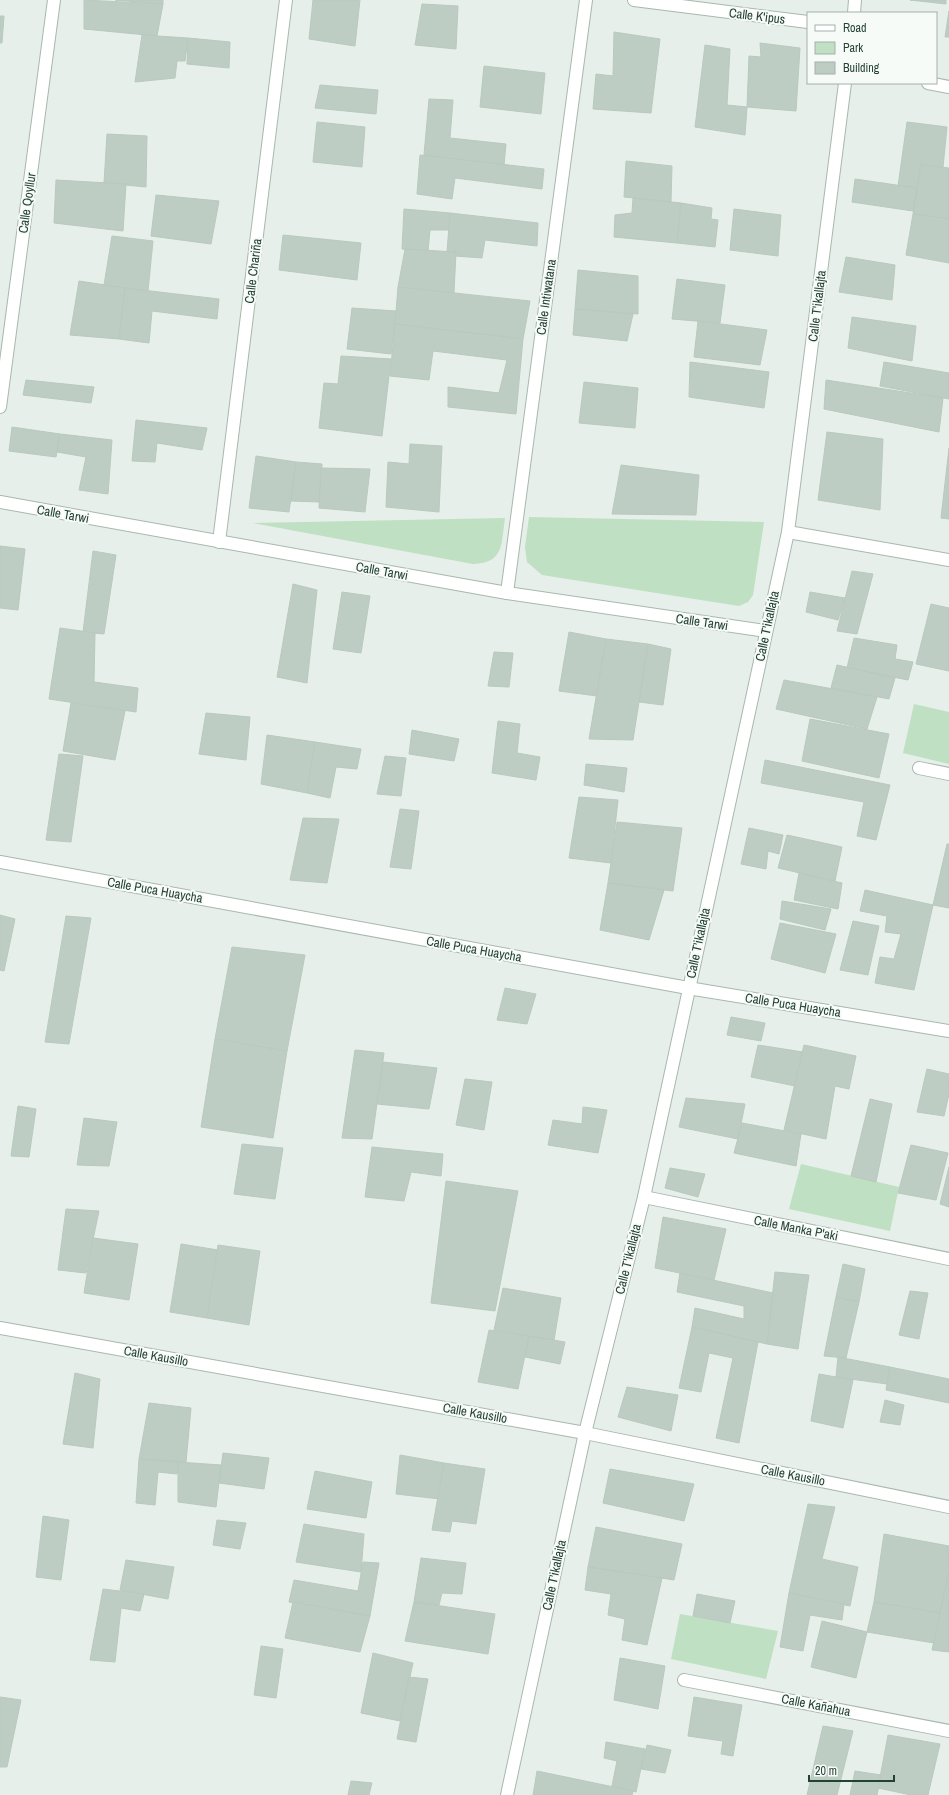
<svg xmlns="http://www.w3.org/2000/svg" width="949" height="1795" viewBox="0 0 949 1795" font-family="'Archivo Narrow',sans-serif">
	<style>
		.green { fill: #bfe0c2 }
		.building { fill: #becdc4; stroke: #b8c9bf }
		.lines { fill: none; stroke-linecap: round; stroke-linejoin: round }
		.minor-casing { stroke: #a8b8af; stroke-width: 14 }
		.minor { stroke: #fff; stroke-width: 12 }
		.labels { text-anchor: middle; dominant-baseline: central; stroke-width: 4; stroke-linejoin: round; paint-order: stroke }
		.street-label { font-size: 13px; fill: #244234; stroke: #f7fbf8 }
	</style>
	<rect width="100%" height="100%" fill="#e6efe9"/>
	<!-- green -->
	<g class="green">
		<polygon points="529,517 764,522 753,595 748,602 739,606 542,575 527,562 525,547"/>
		<path d="M505 518C501 543 505 563 473 564L253 523Z"/>
		<polygon points="914,704 949,712 949,764 903,753"/>
		<polygon points="801,1164 899,1187 890,1231 789,1209"/>
		<polygon points="680,1614 778,1631 766,1679 671,1659"/>
	</g>
	<!-- building -->
	<g class="building">
		<polygon points="84,0 163,4 157,36 84,29"/>
		<polygon points="115,0 163,0 163,4"/>
		<polygon points="313,0 360,0 355,46 309,39"/>
		<polygon points="910,0 946,0 946,4"/>
		<polygon points="422,4 458,6 456,49 415,45"/>
		<polygon points="949,11 949,37 945,37"/>
		<polygon points="0,16 4,16 2,43 0,43"/>
		<polygon points="614,32 660,39 651,113 593,109 596,74 613,76"/>
		<polygon points="142,35 188,38 185,61 177,61 175,78 135,82"/>
		<polygon points="188,38 230,42 229,68 187,64"/>
		<polygon points="760,43 800,48 796,111 747,107 749,56 761,57"/>
		<polygon points="705,45 730,49 727,105 747,107 745,135 695,127"/>
		<polygon points="484,66 545,73 541,114 480,107"/>
		<polygon points="320,85 378,90 376,114 315,108"/>
		<polygon points="429,99 453,100 450,138 506,144 504,165 424,155"/>
		<polygon points="317,122 365,127 362,167 313,162"/>
		<polygon points="907,122 947,127 943,167 921,165 917,188 898,186"/>
		<polygon points="107,134 147,136 146,187 104,183"/>
		<polygon points="420,155 544,169 542,189 455,178 452,199 417,194"/>
		<polygon points="626,161 672,166 671,202 624,197"/>
		<polygon points="921,165 949,168 949,219 913,214"/>
		<polygon points="855,179 917,188 913,211 852,202"/>
		<polygon points="56,180 126,184 123,231 54,223"/>
		<polygon points="156,195 219,201 211,244 151,236"/>
		<polygon points="633,198 681,203 677,243 614,237 615,215 632,213"/>
		<polygon points="681,203 712,208 711,219 718,220 715,247 677,243"/>
		<polygon points="404,209 450,213 450,230 430,230 428,251 402,249"/>
		<polygon points="734,209 781,215 778,256 730,250"/>
		<polygon points="450,213 538,223 537,246 485,240 482,258 455,256 456,252 447,252"/>
		<polygon points="913,214 949,219 949,263 906,255"/>
		<polygon points="283,235 361,243 357,280 279,270"/>
		<polygon points="112,236 153,241 148,291 104,285"/>
		<polygon points="405,249 456,252 454,293 398,287"/>
		<polygon points="846,257 895,265 892,300 839,292"/>
		<polygon points="578,270 638,276 638,314 575,309"/>
		<polygon points="677,279 725,285 720,323 672,319"/>
		<polygon points="79,281 125,288 119,339 70,335"/>
		<polygon points="398,287 530,301 523,339 395,324"/>
		<polygon points="125,288 219,299 217,319 152,311 149,343 119,339"/>
		<polygon points="352,308 396,311 391,354 347,349"/>
		<polygon points="575,309 633,314 627,341 573,335"/>
		<polygon points="852,317 916,326 912,361 848,348"/>
		<polygon points="698,321 767,330 760,365 694,357"/>
		<polygon points="395,324 523,339 516,414 448,407 448,387 499,393 507,360 433,351 429,380 390,376"/>
		<polygon points="341,356 391,359 382,436 319,428 324,383 338,384"/>
		<polygon points="690,362 769,372 764,408 689,397"/>
		<polygon points="884,362 949,373 949,399 880,386"/>
		<polygon points="26,380 94,387 91,403 23,395"/>
		<polygon points="826,380 943,398 939,432 824,409"/>
		<polygon points="584,382 638,388 635,428 579,423"/>
		<polygon points="136,420 207,428 202,450 157,443 155,462 132,461"/>
		<polygon points="12,427 60,434 56,457 9,451"/>
		<polygon points="827,432 883,439 880,510 818,500"/>
		<polygon points="60,434 112,440 108,494 79,490 86,457 57,452"/>
		<polygon points="410,444 442,446 439,512 386,507 388,462 409,464"/>
		<polygon points="949,448 949,519 941,518"/>
		<polygon points="256,456 296,462 289,512 249,508"/>
		<polygon points="296,462 322,464 320,502 291,501"/>
		<polygon points="621,465 699,475 696,515 612,514"/>
		<polygon points="321,468 370,469 365,512 319,508"/>
		<polygon points="0,546 25,549 18,610 0,608"/>
		<polygon points="93,551 116,555 104,634 83,632"/>
		<polygon points="852,571 873,574 857,634 837,631"/>
		<polygon points="293,584 317,590 307,683 277,677"/>
		<polygon points="342,592 370,596 361,653 333,649"/>
		<polygon points="810,592 845,598 838,620 806,612"/>
		<polygon points="931,604 949,608 949,671 916,664"/>
		<polygon points="60,628 95,633 94,682 138,688 136,712 49,699"/>
		<polygon points="569,632 606,639 597,696 559,691"/>
		<polygon points="854,638 897,645 895,659 913,662 908,680 847,668"/>
		<polygon points="606,639 648,644 633,740 589,739"/>
		<polygon points="648,644 671,649 663,705 639,702"/>
		<polygon points="494,652 513,653 509,687 488,686"/>
		<polygon points="837,665 895,678 889,699 831,688"/>
		<polygon points="784,680 877,697 867,729 776,709"/>
		<polygon points="71,703 125,711 115,760 63,751"/>
		<polygon points="206,713 250,717 246,760 199,754"/>
		<polygon points="810,719 889,734 879,778 802,761"/>
		<polygon points="498,721 520,724 517,753 540,757 536,780 492,773"/>
		<polygon points="412,730 459,739 454,761 409,754"/>
		<polygon points="267,735 315,742 307,793 261,784"/>
		<polygon points="315,742 361,749 357,769 336,767 330,798 307,793"/>
		<polygon points="59,754 83,756 71,842 46,840"/>
		<polygon points="385,756 406,758 401,796 377,794"/>
		<polygon points="765,760 890,785 876,840 857,836 864,802 761,783"/>
		<polygon points="586,764 627,768 624,792 584,785"/>
		<polygon points="579,797 618,800 611,863 569,858"/>
		<polygon points="400,809 419,811 411,869 390,867"/>
		<polygon points="303,818 339,819 327,883 290,880"/>
		<polygon points="617,822 682,828 673,891 608,883"/>
		<polygon points="749,828 783,835 779,854 768,851 766,869 741,864"/>
		<polygon points="787,835 842,847 835,881 778,868"/>
		<polygon points="947,844 949,844 949,908 933,905"/>
		<polygon points="799,873 842,883 838,909 794,900"/>
		<polygon points="608,883 664,890 649,940 600,930"/>
		<polygon points="865,890 933,905 914,990 875,983 880,957 894,959 901,934 885,932 887,916 860,911"/>
		<polygon points="782,901 831,909 825,930 780,919"/>
		<polygon points="0,915 15,919 4,971 0,970"/>
		<polygon points="66,916 91,918 69,1044 45,1042"/>
		<polygon points="853,921 879,926 868,975 840,970"/>
		<polygon points="780,923 836,934 825,973 771,959"/>
		<polygon points="232,947 305,955 287,1051 215,1039"/>
		<polygon points="505,988 536,994 527,1024 497,1020"/>
		<polygon points="731,1017 765,1023 761,1041 727,1035"/>
		<polygon points="215,1039 287,1051 273,1138 201,1127"/>
		<polygon points="758,1045 803,1052 795,1086 751,1077"/>
		<polygon points="804,1045 856,1056 849,1089 835,1086 826,1139 784,1130"/>
		<polygon points="355,1050 384,1053 372,1139 342,1138"/>
		<polygon points="383,1062 437,1068 429,1109 377,1104"/>
		<polygon points="927,1069 949,1074 949,1094 944,1116 917,1112"/>
		<polygon points="465,1079 492,1082 484,1130 456,1125"/>
		<polygon points="686,1098 745,1104 738,1139 679,1127"/>
		<polygon points="870,1099 892,1104 876,1182 851,1176"/>
		<polygon points="18,1106 36,1109 29,1157 11,1156"/>
		<polygon points="583,1107 607,1110 598,1153 548,1145 553,1120 582,1124"/>
		<polygon points="84,1118 117,1122 109,1166 77,1165"/>
		<polygon points="742,1123 801,1134 796,1166 734,1153"/>
		<polygon points="242,1144 283,1148 275,1199 234,1194"/>
		<polygon points="911,1145 948,1153 936,1200 898,1193"/>
		<polygon points="372,1147 443,1154 441,1176 411,1172 404,1201 365,1197"/>
		<polygon points="949,1167 949,1207 940,1204"/>
		<polygon points="670,1168 705,1174 698,1197 665,1188"/>
		<polygon points="446,1181 518,1191 495,1311 431,1303"/>
		<polygon points="66,1209 99,1211 86,1273 58,1270"/>
		<polygon points="663,1217 726,1229 714,1280 655,1268"/>
		<polygon points="93,1238 138,1244 129,1300 84,1293"/>
		<polygon points="181,1244 218,1250 207,1318 170,1312"/>
		<polygon points="218,1245 260,1251 249,1325 207,1318"/>
		<polygon points="843,1264 865,1269 859,1302 836,1297"/>
		<polygon points="775,1272 809,1275 798,1349 767,1344"/>
		<polygon points="680,1273 773,1293 767,1344 692,1327 695,1308 744,1319 744,1306 677,1292"/>
		<polygon points="503,1288 561,1298 554,1340 494,1330"/>
		<polygon points="910,1291 928,1293 919,1339 899,1335"/>
		<polygon points="836,1297 859,1302 846,1358 824,1356"/>
		<polygon points="692,1327 758,1342 739,1443 716,1438 733,1358 709,1353 701,1392 679,1388"/>
		<polygon points="489,1330 529,1336 518,1389 478,1382"/>
		<polygon points="529,1336 565,1342 560,1364 525,1357"/>
		<polygon points="838,1357 890,1367 887,1384 836,1377"/>
		<polygon points="890,1367 949,1379 949,1403 886,1390"/>
		<polygon points="75,1373 100,1379 93,1448 63,1444"/>
		<polygon points="819,1374 853,1380 843,1428 811,1421"/>
		<polygon points="627,1387 678,1395 671,1431 618,1417"/>
		<polygon points="885,1400 904,1405 900,1425 880,1422"/>
		<polygon points="149,1403 191,1408 186,1462 139,1459"/>
		<polygon points="223,1453 269,1458 264,1489 219,1483"/>
		<polygon points="400,1455 444,1463 440,1499 396,1494"/>
		<polygon points="139,1459 178,1462 177,1474 158,1472 155,1505 136,1503"/>
		<polygon points="178,1462 221,1465 216,1507 178,1502"/>
		<polygon points="444,1463 485,1469 476,1524 452,1521 450,1532 432,1530"/>
		<polygon points="610,1469 694,1484 684,1521 603,1503"/>
		<polygon points="315,1471 372,1482 366,1518 307,1509"/>
		<polygon points="808,1504 835,1507 822,1559 858,1567 850,1606 789,1593"/>
		<polygon points="43,1516 69,1520 61,1580 36,1577"/>
		<polygon points="217,1520 246,1523 240,1549 213,1545"/>
		<polygon points="304,1524 364,1534 361,1572 296,1562"/>
		<polygon points="596,1527 682,1544 674,1580 588,1567"/>
		<polygon points="884,1534 949,1546 949,1571 940,1613 874,1602"/>
		<polygon points="421,1558 466,1563 462,1594 442,1593 439,1605 414,1602"/>
		<polygon points="126,1560 174,1567 168,1599 120,1590"/>
		<polygon points="363,1562 379,1563 370,1616 289,1602 294,1580 358,1591"/>
		<polygon points="588,1567 662,1578 647,1645 622,1640 625,1619 608,1615 611,1594 585,1590"/>
		<polygon points="949,1571 949,1652 932,1650"/>
		<polygon points="103,1589 144,1594 140,1611 121,1608 115,1662 90,1660"/>
		<polygon points="789,1593 844,1604 842,1620 810,1615 803,1651 780,1647"/>
		<polygon points="697,1594 735,1601 730,1623 693,1616"/>
		<polygon points="293,1602 370,1616 360,1652 285,1638"/>
		<polygon points="414,1602 495,1614 488,1654 405,1641"/>
		<polygon points="874,1602 940,1613 934,1643 867,1632"/>
		<polygon points="822,1621 867,1632 856,1678 811,1667"/>
		<polygon points="261,1646 283,1649 276,1698 254,1695"/>
		<polygon points="373,1653 413,1663 400,1721 361,1713"/>
		<polygon points="620,1658 665,1666 658,1709 614,1700"/>
		<polygon points="409,1677 428,1679 416,1742 397,1739"/>
		<polygon points="0,1697 21,1700 7,1767 0,1767"/>
		<polygon points="694,1697 742,1705 733,1756 721,1754 723,1741 688,1736"/>
		<polygon points="823,1726 853,1731 837,1795 807,1795"/>
		<polygon points="888,1735 940,1744 928,1795 911,1795 878,1788"/>
		<polygon points="606,1742 645,1749 636,1792 612,1786 617,1761 604,1758"/>
		<polygon points="647,1745 671,1750 665,1773 641,1769"/>
		<polygon points="537,1771 633,1791 632,1795 533,1795"/>
		<polygon points="855,1771 881,1775 877,1795 850,1795"/>
		<polygon points="351,1781 372,1783 369,1795 348,1795"/>
	</g>
	<g class="lines">
		<!-- minor casing -->
		<g class="minor-casing">
			<g id="minor">
				<polyline points="634,0 808,22"/>
				<polyline points="854,13 855,0"/>
				<polyline points="928,83 949,87"/>
				<polyline points="0,407 54,0"/>
				<polyline points="0,502 507,593 766,631"/>
				<polyline points="788,532 949,560"/>
				<polyline points="219,542 286,0"/>
				<polyline points="507,593 586,0"/>
				<polyline points="919,768 949,774"/>
				<polyline points="0,862 688,988 949,1031"/>
				<polyline points="644,1197 949,1259"/>
				<polyline points="0,1328 585,1433 949,1507"/>
				<polyline points="684,1680 949,1731"/>
				<polyline points="507,1795 585,1433 644,1197 788,532 845,83"/>
			</g>
		</g>
		<!-- minor -->
		<use href="#minor" class="minor"/>
	</g>
	<g class="labels">
		<!-- street labels -->
		<g class="street-label">
			<text transform="translate(757 16) rotate(7)">Calle K'ipus</text>
			<text transform="translate(27 203) rotate(-82)">Calle Qoyllur</text>
			<text transform="translate(253 271) rotate(-83)">Calle Chariña</text>
			<text transform="translate(546 297) rotate(-82)">Calle Intiwatana</text>
			<text transform="translate(817 306) rotate(-83)">Calle T'ikallajta</text>
			<text transform="translate(63 514) rotate(10)">Calle Tarwi</text>
			<text transform="translate(382 571) rotate(10)">Calle Tarwi</text>
			<text transform="translate(702 622) rotate(8)">Calle Tarwi</text>
			<text transform="translate(767 626) rotate(-78)">Calle T'ikallajta</text>
			<text transform="translate(155 890) rotate(10)">Calle Puca Huaycha</text>
			<text transform="translate(698 943) rotate(-78)">Calle T'ikallajta</text>
			<text transform="translate(474 949) rotate(10)">Calle Puca Huaycha</text>
			<text transform="translate(793 1005) rotate(9)">Calle Puca Huaycha</text>
			<text transform="translate(796 1228) rotate(11)">Calle Manka P'aki</text>
			<text transform="translate(628 1259) rotate(-76)">Calle T'ikallajta</text>
			<text transform="translate(156 1356) rotate(10)">Calle Kausillo</text>
			<text transform="translate(475 1413) rotate(10)">Calle Kausillo</text>
			<text transform="translate(793 1475) rotate(11)">Calle Kausillo</text>
			<text transform="translate(554 1575) rotate(-78)">Calle T'ikallajta</text>
			<text transform="translate(816 1705) rotate(11)">Calle Kañahua</text>
		</g>
	</g>
	<!-- legend -->
	<rect x="807" y="12" width="130" height="72" fill="#f7fbf8" stroke="#a3b1aa"/>
	<rect x="815" y="25" width="20" height="6" fill="#ffffff" stroke="#a3b1aa"/>
	<text x="843" y="32" font-size="12" fill="#244234">Road</text>
	<rect x="815" y="42" width="20" height="12" fill="#bfe0c2" stroke="#a3b1aa"/>
	<text x="843" y="52" font-size="12" fill="#244234">Park</text>
	<rect x="815" y="62" width="20" height="12" fill="#becdc4" stroke="#a3b1aa"/>
	<text x="843" y="72" font-size="12" fill="#244234">Building</text>
	<!-- scale -->
	<path d="M809 1775v6h85v-6" fill="none" stroke="#244234" stroke-width="2"/>
	<text x="815" y="1775" font-size="12" fill="#244234" stroke="#f7fbf8" stroke-width="3" paint-order="stroke">20 m</text>
</svg>
